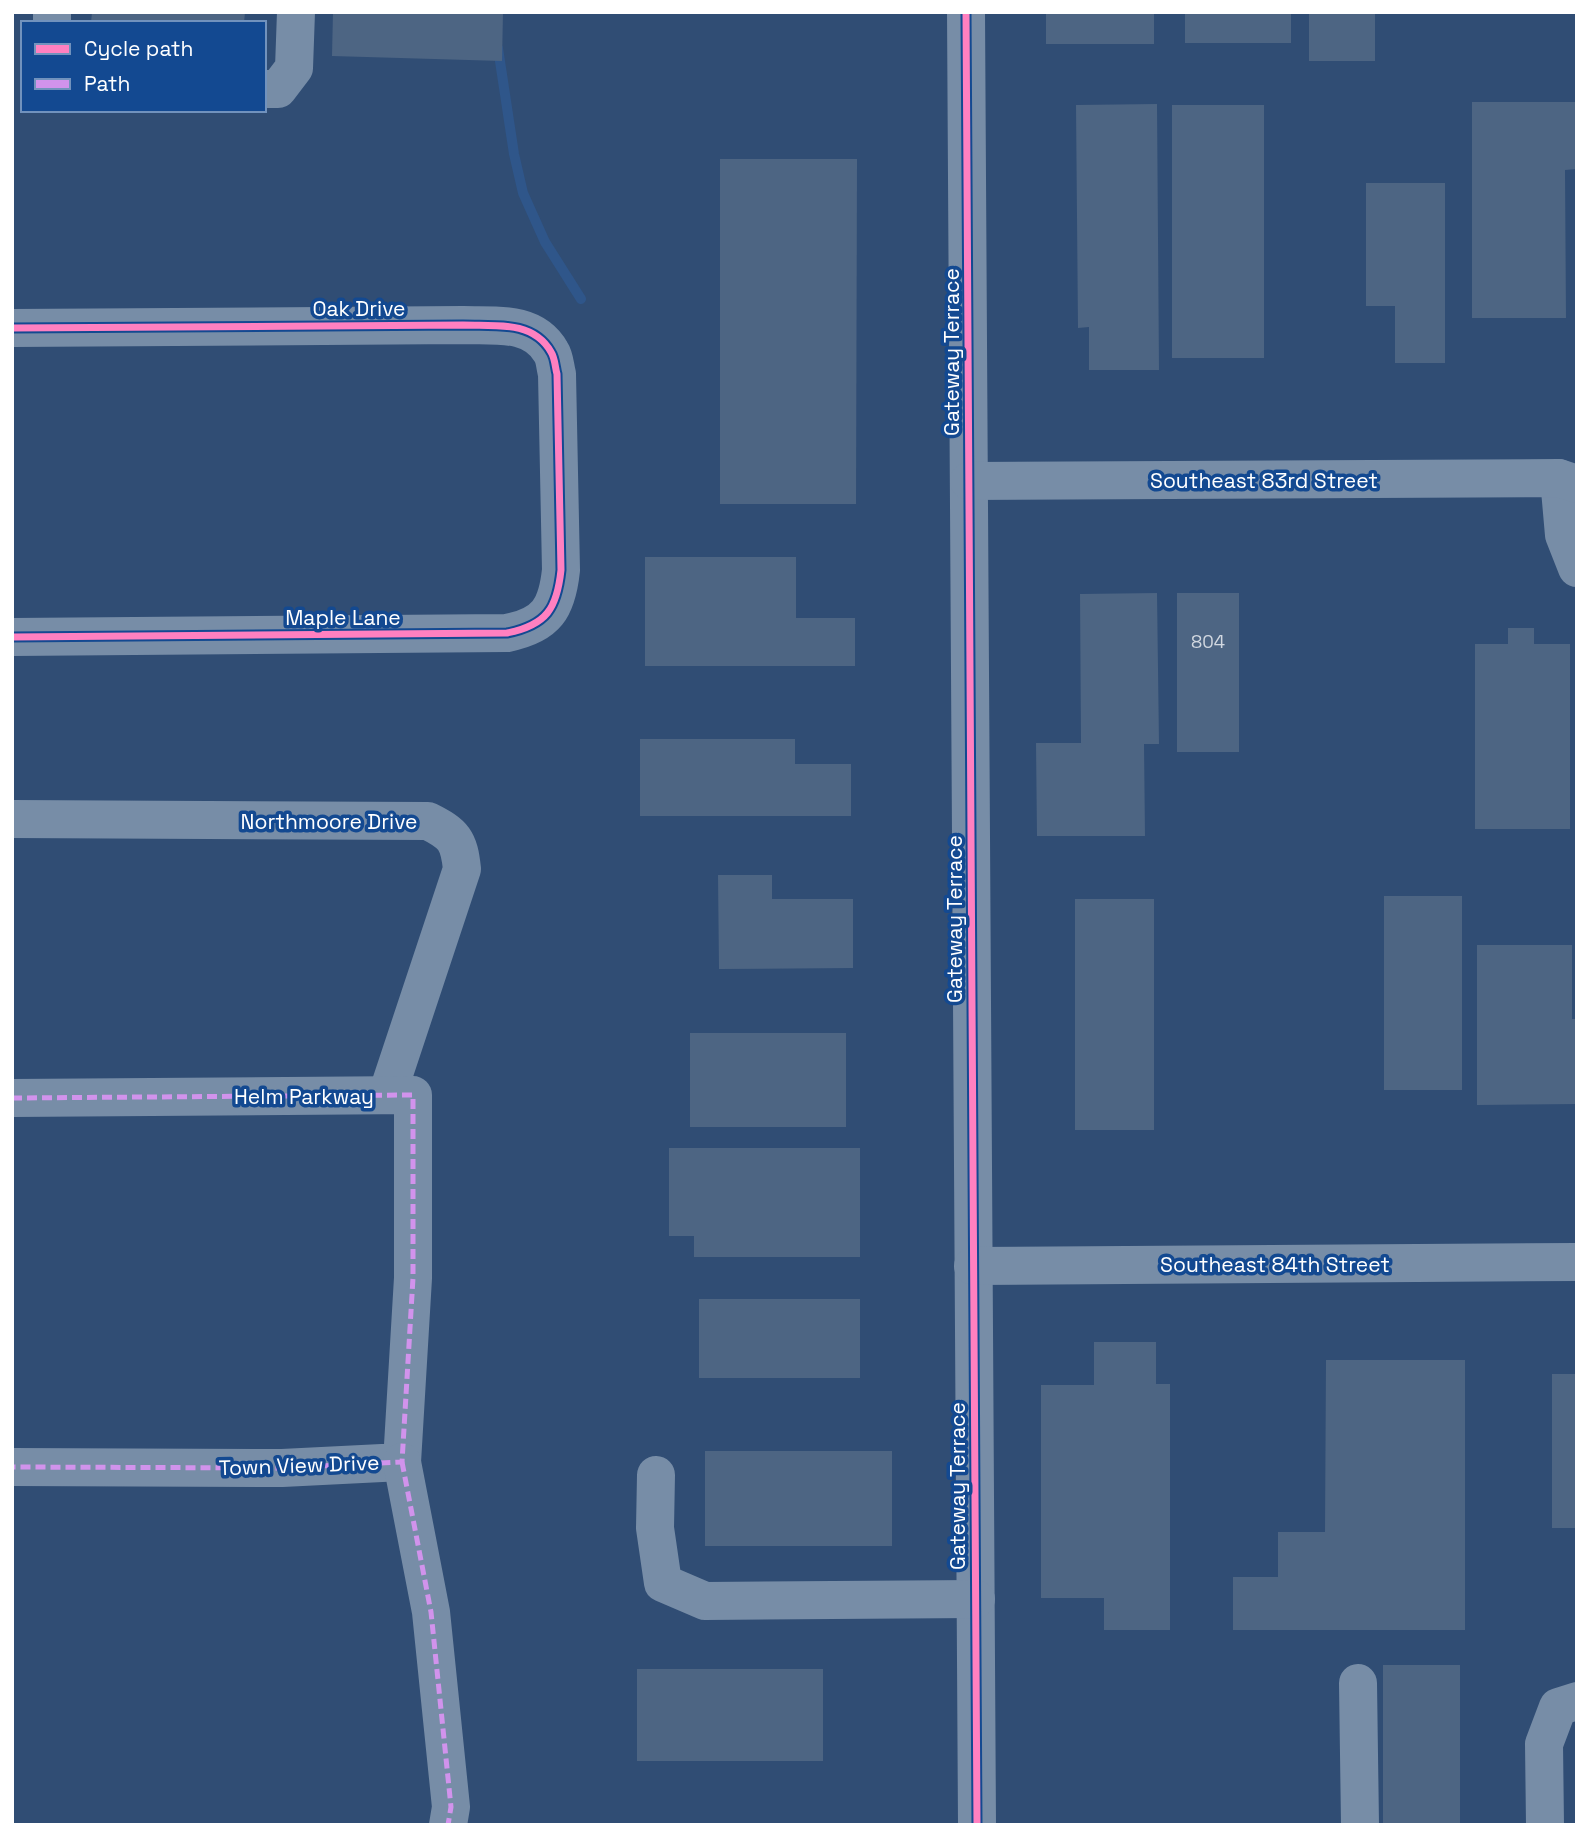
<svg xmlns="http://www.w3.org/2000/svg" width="1589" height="1837" viewBox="0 0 1589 1837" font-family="'Space Grotesk',sans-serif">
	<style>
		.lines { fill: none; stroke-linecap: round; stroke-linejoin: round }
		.stream { stroke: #2f568a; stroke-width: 10 }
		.building { fill: #4d6583 }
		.minor { stroke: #778da7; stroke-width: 38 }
		.quiet { stroke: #d193ec; stroke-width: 5; stroke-dasharray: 10 5; stroke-linecap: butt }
		.cycleway-casing { stroke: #134991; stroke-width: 11 }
		.cycleway { stroke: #ff80c0; stroke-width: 7 }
		.labels { text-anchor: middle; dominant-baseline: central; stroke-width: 7; stroke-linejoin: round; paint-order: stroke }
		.number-label { font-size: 18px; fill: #d2d8e0 }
		.street-label { font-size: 21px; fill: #fff; stroke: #134991 }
	</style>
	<rect width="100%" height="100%" fill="#304d74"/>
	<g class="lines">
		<!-- stream -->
		<polyline class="stream" points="498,48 514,154 523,193 545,242 581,299"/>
	</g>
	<!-- building -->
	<g class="building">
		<polygon points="92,12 245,12 244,23 91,23"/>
		<polygon points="333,12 503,12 502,61 332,56"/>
		<rect x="1046" y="12" width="108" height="32"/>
		<rect x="1185" y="12" width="106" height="31"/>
		<rect x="1309" y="12" width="66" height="49"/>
		<polygon points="1472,102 1577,102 1577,169 1565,170 1566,318 1472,318"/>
		<polygon points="1157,104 1159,370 1089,370 1089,327 1078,328 1076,105"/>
		<rect x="1172" y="105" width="92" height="253"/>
		<polygon points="720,159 857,159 856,504 720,504"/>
		<polygon points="1366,183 1445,183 1445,363 1395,363 1395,306 1366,306"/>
		<polygon points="645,557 796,557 796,618 855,618 855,666 645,666"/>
		<polygon points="1157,593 1159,744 1144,744 1145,836 1037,836 1036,743 1081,743 1080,594"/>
		<rect x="1177" y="593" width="62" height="159"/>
		<polygon points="1508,628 1534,628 1534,644 1570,644 1570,829 1475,829 1475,644 1508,644"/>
		<polygon points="640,739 795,739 795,764 851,764 851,816 640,816"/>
		<polygon points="718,875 772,875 772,899 853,899 853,968 719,969"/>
		<rect x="1384" y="896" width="78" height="194"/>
		<rect x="1075" y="899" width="79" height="231"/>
		<polygon points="1477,945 1572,945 1572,1019 1577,1019 1577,1104 1477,1105"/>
		<rect x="690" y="1033" width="156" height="94"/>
		<polygon points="669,1148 860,1148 860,1257 694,1257 694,1236 669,1236"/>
		<rect x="699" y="1299" width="161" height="79"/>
		<polygon points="1094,1342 1156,1342 1156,1384 1170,1384 1170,1630 1104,1630 1104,1598 1041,1598 1041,1385 1094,1385"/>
		<polygon points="1326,1360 1465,1360 1465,1630 1233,1630 1233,1577 1278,1577 1278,1532 1325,1532"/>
		<rect x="1552" y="1374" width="25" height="154"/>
		<rect x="705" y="1451" width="187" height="95"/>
		<rect x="1383" y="1665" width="77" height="160"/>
		<rect x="637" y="1669" width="186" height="92"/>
	</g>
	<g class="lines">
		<!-- minor -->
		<g class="minor">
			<polyline points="966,12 977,1825"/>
			<polyline points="52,23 52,12"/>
			<polyline points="264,89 278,89 294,68 296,12"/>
			<path d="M12 328 463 325C494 326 533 320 551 352 555 358 555 367 557 374L561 570C557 608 547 625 507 633L12 637"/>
			<polyline points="1559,478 1564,535 1577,568"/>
			<polyline points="969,481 1559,478 1577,484"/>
			<path d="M12 819 428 821C454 834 459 840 462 869L387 1095"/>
			<polyline points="12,1098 413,1095 413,1278 402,1462 282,1468 12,1467"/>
			<polyline points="973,1266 1577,1262"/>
			<polyline points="402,1462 431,1612 451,1807 448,1825"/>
			<polyline points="656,1475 655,1528 663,1583 705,1601 976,1599"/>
			<polyline points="1358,1683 1360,1825"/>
			<polyline points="1545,1825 1544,1744 1558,1707 1577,1701"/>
		</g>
		<!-- quiet -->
		<g class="quiet">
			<polyline points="12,1098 413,1095 413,1278 402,1462 282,1468 12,1467"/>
			<polyline points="402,1462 431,1612 451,1807 448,1825"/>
		</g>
		<!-- cycleway casing -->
		<g class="cycleway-casing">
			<g id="cycleway">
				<polyline points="966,12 977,1825"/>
				<path d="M12 328 463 325C494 326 533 320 551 352 555 358 555 367 557 374L561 570C557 608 547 625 507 633L12 637"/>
			</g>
		</g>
		<!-- cycleway -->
		<use href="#cycleway" class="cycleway"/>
	</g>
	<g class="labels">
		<!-- number labels -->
		<g class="number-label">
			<text x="1208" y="641">804</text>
		</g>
		<!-- street labels -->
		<g class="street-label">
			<text x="359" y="308">Oak Drive</text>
			<text transform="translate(951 352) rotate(-90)">Gateway Terrace</text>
			<text x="1264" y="480">Southeast 83rd Street</text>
			<text x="343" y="617">Maple Lane</text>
			<text x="329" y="821">Northmoore Drive</text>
			<text transform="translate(954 919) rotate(-90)">Gateway Terrace</text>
			<text x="304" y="1096">Helm Parkway</text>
			<text x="1275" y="1264">Southeast 84th Street</text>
			<text transform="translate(299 1465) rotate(-2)">Town View Drive</text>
			<text transform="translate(957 1486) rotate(-90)">Gateway Terrace</text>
		</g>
	</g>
	<!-- border -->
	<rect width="1589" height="1837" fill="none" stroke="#ffffff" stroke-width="28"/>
	<!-- legend -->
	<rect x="21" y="21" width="245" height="91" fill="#134991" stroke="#7192bd" stroke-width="2"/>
	<rect x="35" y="44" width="35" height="10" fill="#ff80c0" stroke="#7192bd" stroke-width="2"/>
	<text x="84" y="56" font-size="21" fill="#ffffff">Cycle path</text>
	<rect x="35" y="79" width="35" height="10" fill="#d193ec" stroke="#7192bd" stroke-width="2"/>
	<text x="84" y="91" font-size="21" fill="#ffffff">Path</text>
</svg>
